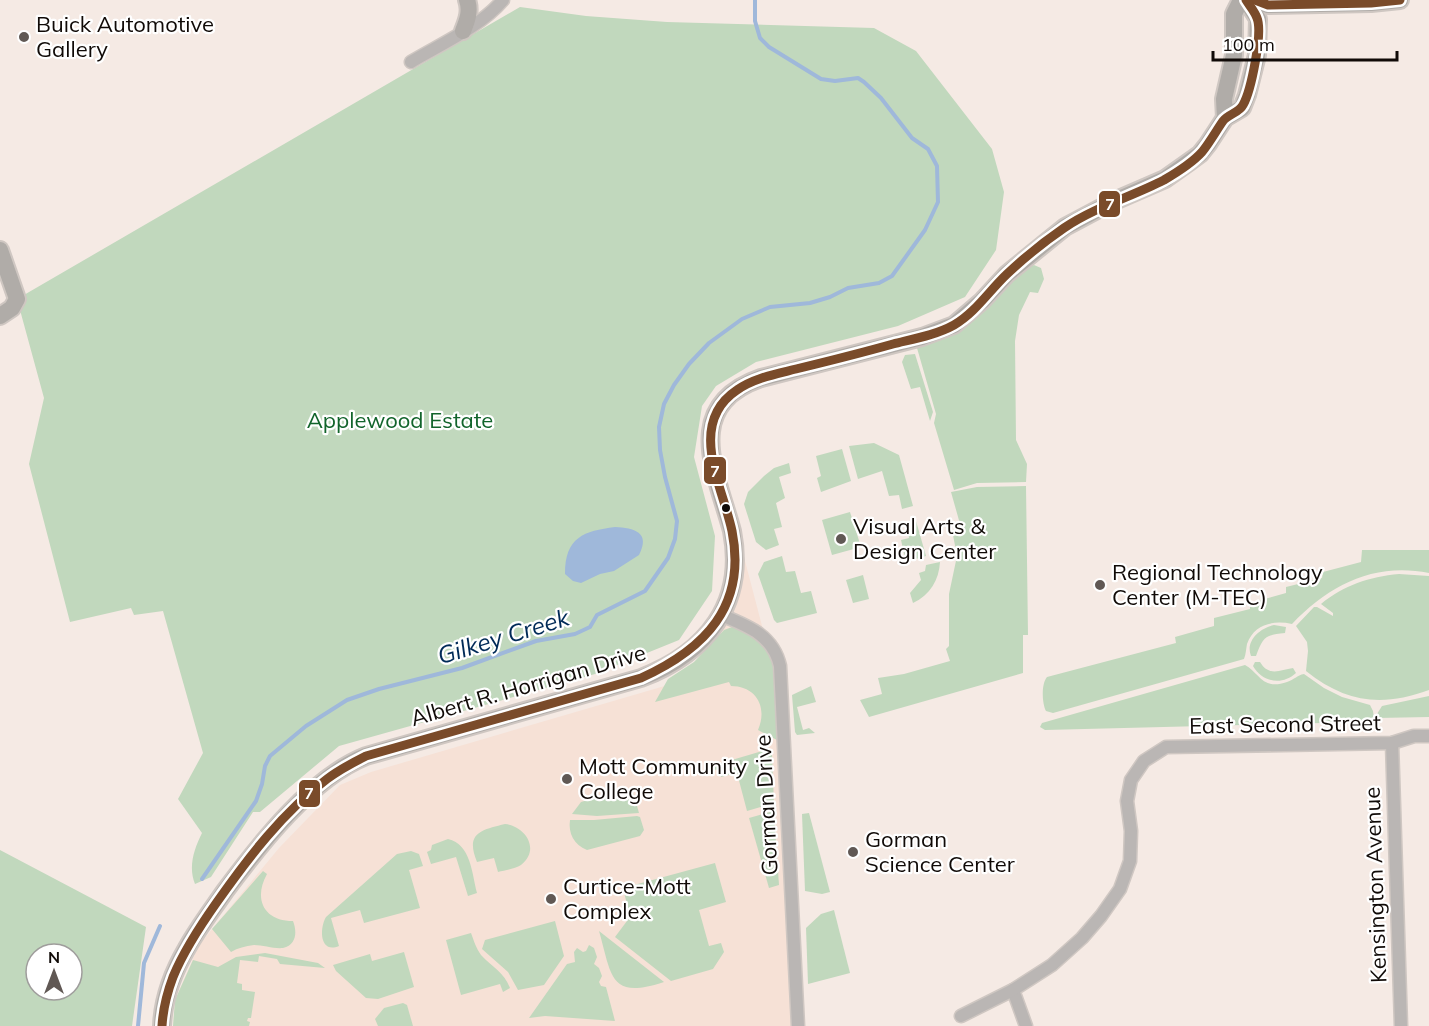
<svg xmlns="http://www.w3.org/2000/svg" width="1429" height="1026" viewBox="0 0 1429 1026" font-family="Mulish,sans-serif">
	<style>
		.built { fill: #f6e1d6 }
		.green { fill: #c1d8bd; fill-rule: evenodd }
		.water { fill: #9fb8da }
		.lines { fill: none; stroke-linecap: round; stroke-linejoin: round }
		.stream { stroke: #9fb8da; stroke-width: 4 }
		.street-casing { stroke: #cfc7c2; stroke-width: 15 }
		.secondary-casing { stroke: #cfc7c2; stroke-width: 20 }
		.street { stroke: #bab6b4; stroke-width: 12 }
		.secondary { stroke: #b0aca8; stroke-width: 16 }
		.bus-1-casing { stroke: #fff; stroke-width: 14 }
		.bus-1 { stroke: #7a4b2a; stroke-width: 9 }
		.poi-dot { fill: #605854; stroke: #fff; stroke-width: 2 }
		.bus-dot { fill: #100a07; stroke: #fff; stroke-width: 2 }
		.labels { text-anchor: middle; dominant-baseline: central; stroke-width: 4.5; stroke-linejoin: round; paint-order: stroke }
		.poi-label { font-size: 22px; fill: #100a07; stroke: #fff; text-anchor: start }
		.park-label { font-size: 22px; fill: #12642b; stroke: #fff }
		.street-label { font-size: 22px; fill: #100a07; stroke: #fff }
		.water-label { font-size: 24px; font-style: italic; fill: #002a57; stroke: #fff }
		.line-badge { stroke: #fff; stroke-width: 2 }
		.badge-label { font-size: 16px; text-anchor: middle; font-weight: bold; fill: #fff }
	</style>
	<rect width="100%" height="100%" fill="#f5eae4"/>
	<!-- built -->
	<polygon class="built" points="739,538 773,668 784,869 790,930 791,1026 173,1026 175,1000 199,945 279,848 340,785 371,772 668,685 693,668 739,589"/>
	<!-- green -->
	<g class="green">
		<path d="M520 7 586 16 667 22 874 28 916 51 992 149 1004 192 996 250 965 297 898 326 756 362 716 386 702 406 694 457 715 536 712 591 679 640 595 674 339 746 260 812H253L211 877 195 884C188 867 194 849 202 833L178 799 203 753 163 611 134 615 131 608 70 622 29 464 44 398 17 299Z"/>
		<path d="M1034 265 1041 268 1044 279 1038 293 1030 292 1019 315 1015 341 1016 440 1027 464 1026 482 977 483 954 490 934 423 936 414 917 348C942 339 958 333 979 315 997 299 1011 273 1034 265Z"/>
		<polygon points="915,354 933,412 930,421 920,387 911,389 902,362 905,355"/>
		<polygon points="874,443 899,455 913,506 902,509 899,495 889,496 882,471 858,479 849,446"/>
		<polygon points="842,449 851,481 821,492 817,478 821,476 816,456"/>
		<polygon points="789,463 791,473 779,477 785,498 776,503 782,527 774,529 779,545 766,550 756,542 744,504 748,492 764,476 774,468"/>
		<polygon points="1026,486 1028,635 1023,635 1023,673 869,717 860,700 882,694 878,678 904,674 950,661 946,649 949,646 949,594 957,556 953,535 962,531 951,492 977,487"/>
		<polygon points="850,512 861,547 832,555 822,520"/>
		<polygon points="916,521 926,556 906,562 901,540 909,538 906,524"/>
		<path d="M1362 550H1429V573C1374 562 1329 585 1292 624 1273 620 1254 624 1247 644 1246 649 1246 654 1244 659L1053 713 1046 711C1042 703 1041 684 1047 677L1176 643 1175 637 1214 626V618L1250 609V603L1286 593V587L1322 578 1323 572 1361 562Z"/>
		<polygon points="782,556 786,572 795,571 801,593 811,591 817,613 777,623 774,620 758,574 764,562"/>
		<path d="M940 562C939 580 930 595 913 603L910 593 921 580 919 573 925 571 926 565Z"/>
		<path d="M1399 574 1429 576V690C1382 707 1346 703 1306 671L1308 651 1307 642 1296 626 1314 607H1317L1333 616V613L1321 604C1344 585 1369 577 1399 574Z"/>
		<polygon points="863,575 869,599 853,603 846,580"/>
		<path d="M1274 625 1286 627 1285 633C1265 635 1263 637 1256 656H1251C1245 641 1260 628 1274 625Z"/>
		<path d="M732 627C743 632 757 636 765 646 781 667 776 713 777 740L758 730C768 707 756 686 731 686L729 682 655 702 668 679 694 662 724 630Z"/>
		<path d="M1255 662H1260C1269 677 1280 670 1293 668L1296 673C1282 686 1262 682 1253 666Z"/>
		<path d="M1245 665C1259 672 1262 691 1287 682 1294 680 1297 675 1304 674L1324 688 1342 697 1370 705 1373 711 1374 718 1363 722 1045 730 1040 727 1042 723Z"/>
		<polygon points="811,686 816,702 797,707 803,730 809,728 815,733 797,735 795,732 792,695"/>
		<polygon points="1429,696 1429,717 1377,718 1377,714 1382,706"/>
		<polygon points="766,750 772,755 774,803 747,811 737,773 721,777 719,769 709,771 708,767"/>
		<polygon points="625,789 633,792 639,813 597,816 572,814 581,802"/>
		<polygon points="770,812 774,813 779,885 769,888 749,818"/>
		<polygon points="809,813 830,892 822,894 805,891 802,814"/>
		<path d="M637 816 640 817 644 830 640 836 587 850C574 845 568 833 570 820H594Z"/>
		<path d="M505 824C525 826 541 849 521 865 515 869 505 870 498 872L494 858 477 862C465 833 481 830 505 824Z"/>
		<path d="M448 839C471 844 472 874 477 893L468 896 456 857 431 864 427 852 431 850 432 845Z"/>
		<path d="M0 850 146 927 132 1026H0ZM36 954H72V990H36Z"/>
		<path d="M411 851 419 854 423 866 409 870 420 908 364 923 360 910 331 918 339 946C320 954 319 929 326 917L397 854Z"/>
		<polygon points="715,863 726,902 699,910 709,946 721,943 724,952 713,969 671,981 615,937 630,917 623,888"/>
		<path d="M263 871 267 874C253 899 264 921 293 921 297 931 297 945 283 948 274 949 263 945 254 945 245 946 238 948 231 952L212 929Z"/>
		<polygon points="834,910 850,973 808,984 806,928 821,914"/>
		<polygon points="555,921 564,956 544,985 518,990 508,972 482,949 485,940"/>
		<path d="M599 931 664 982C609 1000 612 976 599 931Z"/>
		<path d="M471 933C474 941 476 948 481 955 492 967 504 972 510 988L503 992 500 984 461 995 446 940Z"/>
		<polygon points="589,945 594,948 597,957 594,964 599,968 602,976 599,982 601,986 606,987 615,1021 545,1016 529,1018 567,964 575,962 574,952 577,948 583,952 586,951"/>
		<polygon points="404,952 414,987 378,999 366,998 336,971 333,965 370,954 372,961"/>
		<polygon points="265,953 318,963 325,968 280,964 277,959 259,956 258,962 240,960 237,983 242,984 242,990 255,992 251,1018 248,1018 247,1021 250,1022 249,1026 173,1026 175,1000 193,960 218,967 236,957"/>
		<polygon points="403,1003 407,1005 413,1026 378,1026 375,1019 384,1008"/>
	</g>
	<!-- water -->
	<path class="water" d="M615 527C634 528 651 532 639 555L614 571 600 574 581 583 573 581 565 574C565 537 584 531 615 527Z"/>
	<g class="lines">
		<!-- stream -->
		<g class="stream">
			<polyline points="202,879 256,801 262,784 265,766 270,756 306,726 347,700 379,689 462,668 536,641 575,634 590,627 597,615 645,591 668,558 675,539 677,521 665,477 660,450 659,427 664,404 674,385 689,364 709,343 742,319 770,307 810,303 830,297 848,288 879,283 892,276 925,230 938,202 937,166 928,149 912,138 881,98 864,82 858,78 835,81 821,79 769,47 760,38 755,21 755,0"/>
			<polyline points="138,1026 144,963 160,926"/>
		</g>
		<!-- street casing -->
		<g class="street-casing">
			<g id="street">
				<path d="M411 62C441 44 480 27 503 0"/>
				<path d="M721 615C748 626 773 635 780 666L798 1026"/>
				<polyline points="1392,743 1401,1026"/>
				<polyline points="1013,990 1026,1026"/>
				<polyline points="961,1016 1013,990 1052,965 1082,938 1101,916 1120,889 1130,861 1131,831 1127,801 1131,780 1144,761 1166,747 1392,743 1414,736 1429,736"/>
			</g>
		</g>
		<!-- secondary casing -->
		<g class="secondary-casing">
			<g id="secondary">
				<polyline points="1255,0 1268,5 1371,3 1400,0"/>
				<path d="M463 31C467 21 471 11 467 0"/>
				<polyline points="1225,118 1224,99 1234,55 1234,14 1241,0"/>
				<polyline points="0,250 17,299 12,308 0,316"/>
				<path d="M162 1026C163 999 173 972 187 948 198 928 212 910 225 891 260 844 311 778 366 756L641 678C707 653 746 603 732 531 716 472 681 406 761 378L922 337 954 325 982 301 1007 274 1065 227 1112 202 1165 179 1189 162 1200 154 1208 144 1225 118 1242 108 1247 95 1257 55 1258 19 1246 0"/>
			</g>
		</g>
		<!-- street -->
		<use href="#street" class="street"/>
		<!-- secondary -->
		<use href="#secondary" class="secondary"/>
		<!-- bus-1 casing -->
		<g class="bus-1-casing">
			<g id="bus-1">
				<polyline points="1255,0 1268,5 1371,3 1400,0"/>
				<path d="M162 1026C163 1009 167 993 173 977 184 950 200 926 217 902 248 858 283 812 327 779 339 770 352 763 366 756L641 678C705 649 747 606 732 531 723 487 686 424 737 390 754 378 776 374 796 369 829 361 861 353 893 344 913 339 936 335 954 325 975 313 989 291 1007 274 1024 258 1045 241 1064 228 1095 207 1131 197 1164 180 1176 173 1193 162 1202 152 1210 142 1216 131 1223 121 1228 114 1239 113 1243 105 1251 91 1263 33 1257 18 1255 12 1249 5 1246 0"/>
			</g>
		</g>
		<!-- bus-1 -->
		<use href="#bus-1" class="bus-1"/>
	</g>
	<!-- markers -->
	<g class="poi-dot">
		<circle cx="24" cy="37" r="6"/>
		<circle cx="841" cy="539" r="6"/>
		<circle cx="1100" cy="585" r="6"/>
		<circle cx="567" cy="779" r="6"/>
		<circle cx="853" cy="852" r="6"/>
		<circle cx="551" cy="899" r="6"/>
	</g>
	<circle class="bus-dot" cx="726" cy="508" r="5"/>
	<g class="labels">
		<!-- poi labels -->
		<g class="poi-label">
			<text x="36" y="24">Buick Automotive<tspan x="36" dy="25">Gallery</tspan></text>
			<text x="853" y="526">Visual Arts &amp;<tspan x="853" dy="25">Design Center</tspan></text>
			<text x="1112" y="572">Regional Technology<tspan x="1112" dy="25">Center (M-TEC)</tspan></text>
			<text x="579" y="766">Mott Community<tspan x="579" dy="25">College</tspan></text>
			<text x="865" y="839">Gorman<tspan x="865" dy="25">Science Center</tspan></text>
			<text x="563" y="886">Curtice-Mott<tspan x="563" dy="25">Complex</tspan></text>
		</g>
		<!-- park labels -->
		<g class="park-label">
			<text x="400" y="420">Applewood Estate</text>
		</g>
		<!-- street labels -->
		<g class="street-label">
			<text transform="translate(528 685) rotate(-16)">Albert R. Horrigan Drive</text>
			<text transform="translate(1285 724) rotate(-1)">East Second Street</text>
			<text transform="translate(766 805) rotate(-93)">Gorman Drive</text>
			<text transform="translate(1375 885) rotate(-92)">Kensington Avenue</text>
		</g>
		<!-- water labels -->
		<g class="water-label">
			<text transform="translate(503 636) rotate(-17)">Gilkey Creek</text>
		</g>
	</g>
	<g class="line-badge">
		<rect x="1098" y="190" width="23" height="28" rx="6" fill="#7a4b2a"/>
		<rect x="703" y="456" width="24" height="29" rx="6" fill="#7a4b2a"/>
		<rect x="298" y="779" width="23" height="29" rx="6" fill="#7a4b2a"/>
	</g>
	<g class="badge-label">
		<text x="1110" y="210">7</text>
		<text x="715" y="477">7</text>
		<text x="309" y="799">7</text>
	</g>
	<!-- north arrow -->
	<g transform="translate(54 972)"><circle r="28" fill="#ffffff" stroke="#9f9d9c" stroke-width="1.5"/>
	<path d="M0-4.5L10 22L0 15L-10 22Z" fill="#605854"/>
	<text y="-9" font-size="16" font-weight="bold" text-anchor="middle" fill="#100a07">N</text>
	</g>
	<!-- scale -->
	<path d="M1213 51v9h184v-9" fill="none" stroke="#100a07" stroke-width="3"/>
	<text x="1222" y="51" font-size="18" fill="#100a07" stroke="#ffffff" stroke-width="4.5" paint-order="stroke">100 m</text>
</svg>
